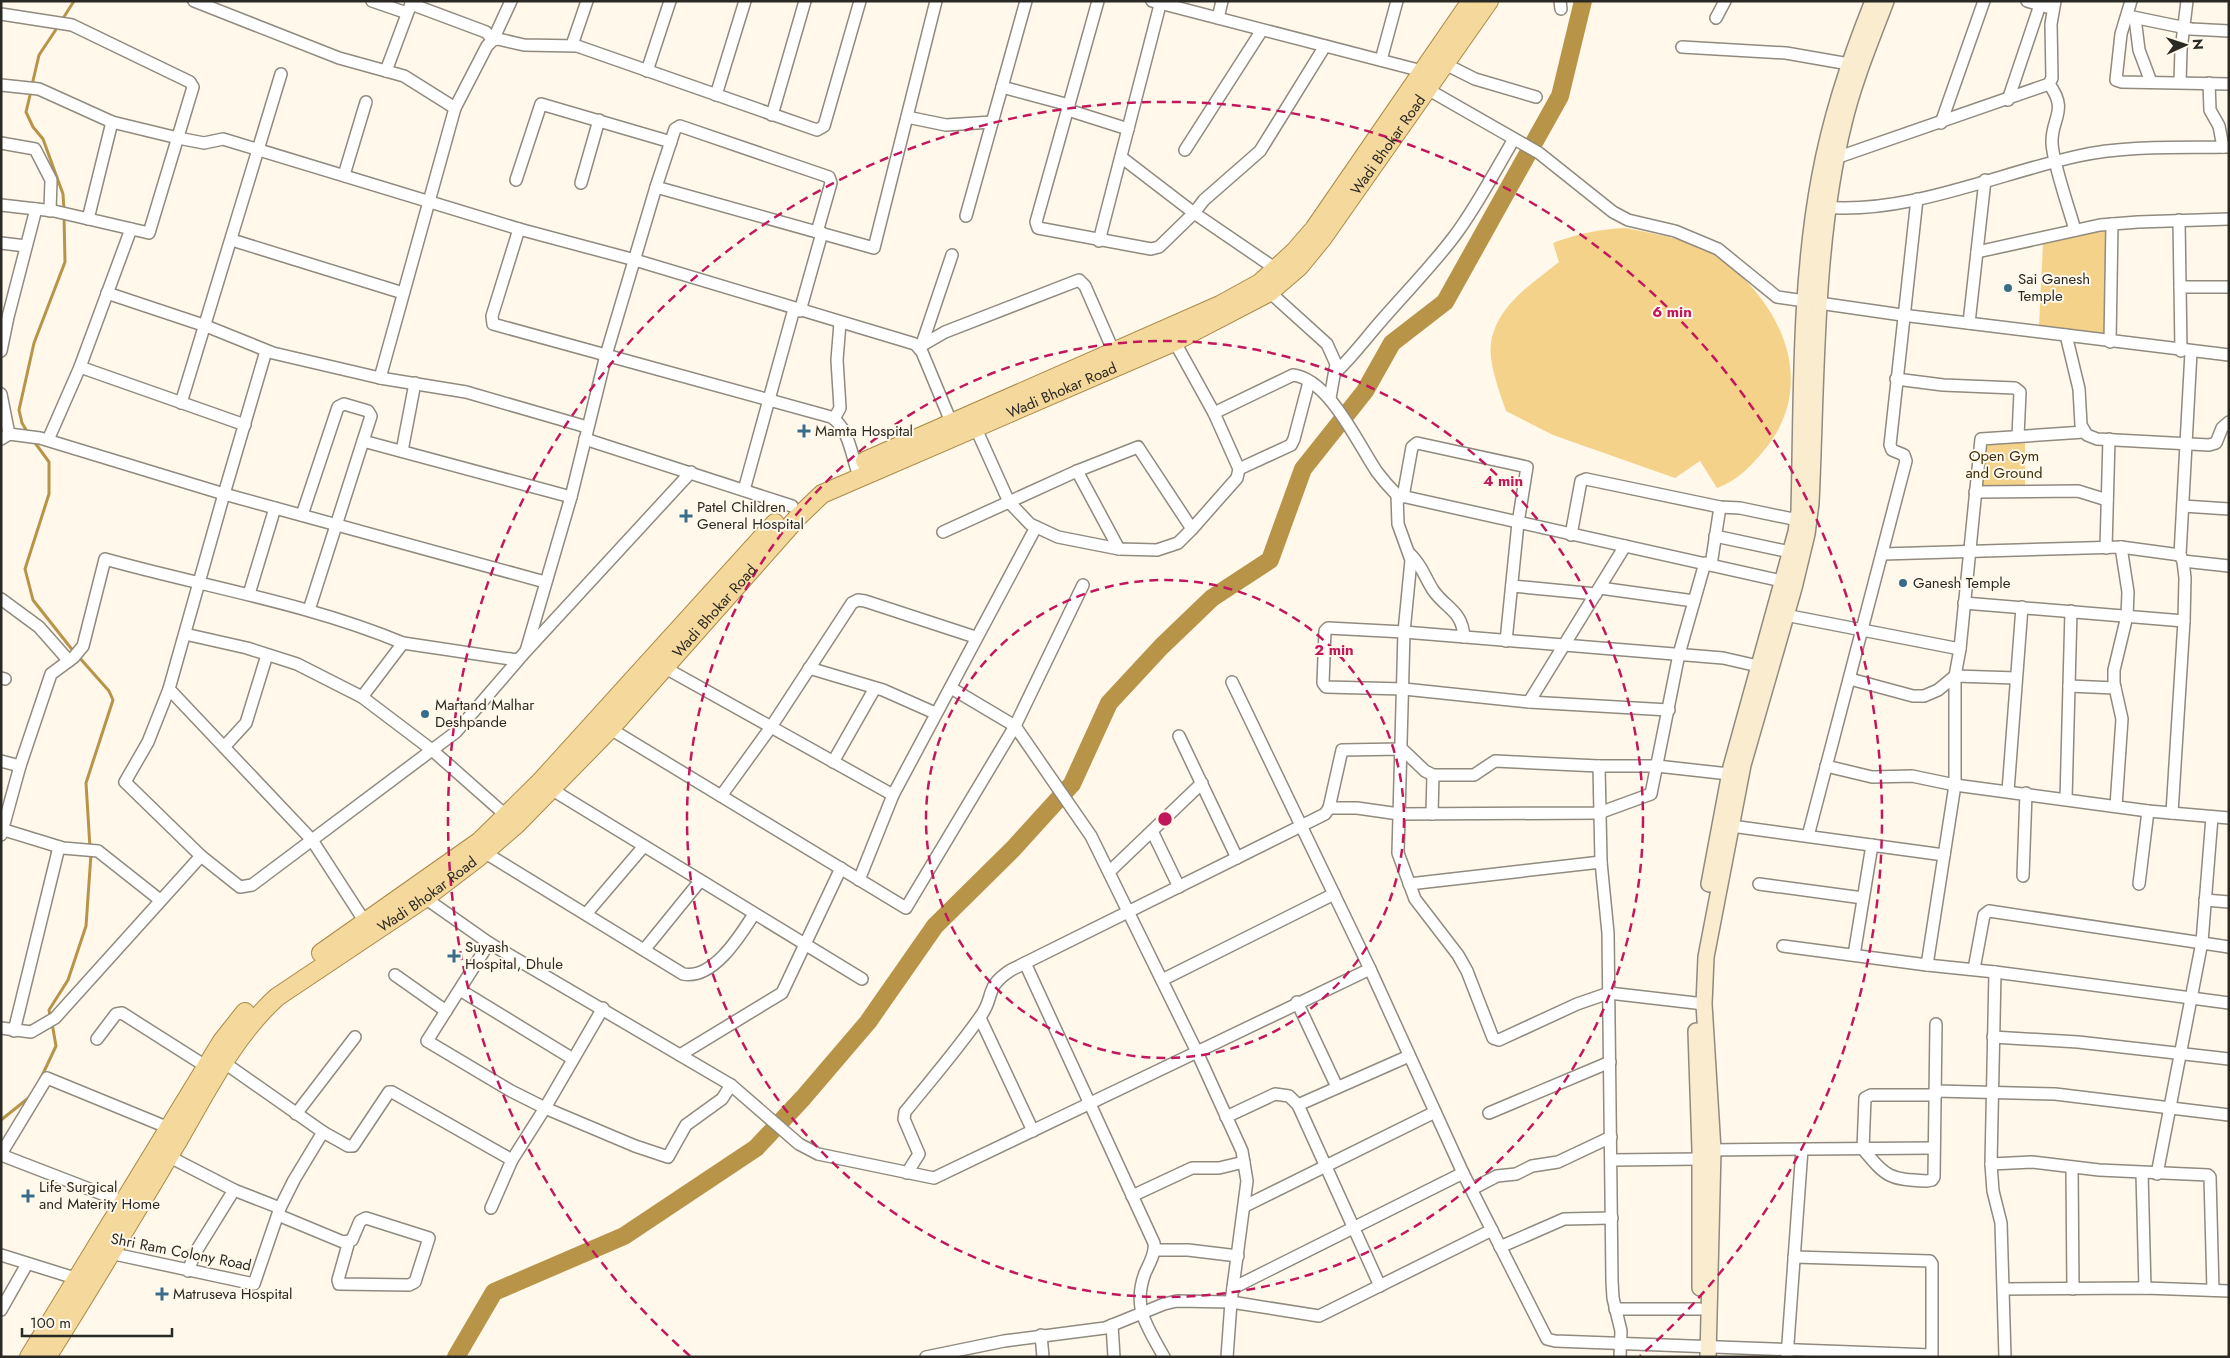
<svg xmlns="http://www.w3.org/2000/svg" width="2230" height="1358" viewBox="0 0 2230 1358" font-family="Jost,sans-serif">
	<style>
		.green { fill: #f5d28a }
		.lines { fill: none; stroke-linecap: round; stroke-linejoin: round }
		.stream { stroke: #b89448; stroke-width: 3 }
		.river { stroke: #b89448; stroke-width: 18 }
		.street-casing { stroke: #908a7f; stroke-width: 14 }
		.secondary-casing { stroke: #908a7f; stroke-width: 18 }
		.primary-casing { stroke: #a98a47; stroke-width: 20 }
		.street { stroke: #fff; stroke-width: 11 }
		.secondary { stroke: #faecce; stroke-width: 15 }
		.primary { stroke: #f4d89c; stroke-width: 18 }
		.ring { fill: none; stroke: #c2185b; stroke-width: 2.5; stroke-dasharray: 9 6 }
		.poi-dot { fill: #386c89; stroke: #fff8eb; stroke-width: 2 }
		.labels { text-anchor: middle; dominant-baseline: central; stroke-width: 4; stroke-linejoin: round; paint-order: stroke }
		.street-label { font-size: 15px; fill: #2b2924; stroke: #fff8eb }
		.poi-label { font-size: 15px; fill: #2b2924; stroke: #fff8eb; text-anchor: start }
		.park-label { font-size: 15px; fill: #3d2d0b; stroke: #fff8eb }
		.centre { fill: #c2185b; stroke: #fff8eb; stroke-width: 2.5 }
		.ring-label { font-size: 15px; text-anchor: middle; font-weight: bold; fill: #c2185b; stroke: #fff8eb; stroke-width: 4; stroke-linejoin: round; paint-order: stroke }
	</style>
	<rect width="100%" height="100%" fill="#fff8eb"/>
	<!-- green -->
	<g class="green">
		<path d="M1626 228C1658 235 1692 239 1719 258 1784 304 1820 388 1761 454 1748 469 1736 481 1717 488L1700 461 1675 478 1553 435 1506 411C1500 393 1488 362 1491 343 1497 305 1532 284 1559 262L1553 243C1577 234 1600 229 1626 228Z"/>
		<polygon points="2108,230 2107,336 2039,326 2043,243"/>
		<polygon points="1984,443 2025,443 2025,486 1981,488"/>
	</g>
	<g class="lines">
		<!-- stream -->
		<g class="stream">
			<polyline points="62,20 74,1"/>
			<polyline points="32,85 39,55 59,25"/>
			<polyline points="31,91 26,112 33,127 43,139 63,194 64,210"/>
			<polyline points="28,433 22,423 19,410 34,343 65,262 64,216"/>
			<polyline points="33,440 49,462 49,494 25,569 33,600 74,652"/>
			<polyline points="78,656 109,691 113,700 86,783 90,848"/>
			<polyline points="50,1016 49,1010 68,980 86,926 91,854"/>
			<polyline points="40,1080 56,1046 52,1023"/>
			<polyline points="1,1120 31,1096"/>
		</g>
		<!-- river -->
		<polyline class="river" points="456,1357 494,1292 624,1236 756,1148 803,1098 868,1022 935,926 1013,849 1072,784 1109,703 1161,647 1212,598 1270,560 1303,469 1365,391 1392,343 1445,302 1560,96 1583,1"/>
		<!-- street casing -->
		<g class="street-casing">
			<g id="street">
				<polyline points="194,1 339,58 404,76 455,108 380,378"/>
				<polyline points="372,1 407,13"/>
				<polyline points="1098,1 1036,222 1038,228 1151,249 1159,247 1194,213 1204,200 1260,151 1325,46"/>
				<polyline points="1152,1 1422,71"/>
				<polyline points="1560,1 1561,9"/>
				<polyline points="2027,1 2047,7"/>
				<polyline points="2131,1 2121,34 2116,80 2122,82 2229,84"/>
				<polyline points="411,4 486,32 493,40 511,1"/>
				<polyline points="1,14 72,25 190,82 193,87 149,233 54,211 1,205"/>
				<polyline points="2128,16 2191,29 2229,31"/>
				<polyline points="1218,18 1222,1"/>
				<polyline points="1716,18 1725,1"/>
				<polyline points="2135,18 2139,50 2151,82"/>
				<polyline points="572,45 587,1"/>
				<polyline points="1682,47 1786,53 1849,64"/>
				<polyline points="1381,60 1397,1"/>
				<polyline points="1443,63 1475,79 1536,97"/>
				<polyline points="386,71 412,1"/>
				<polyline points="647,71 670,1"/>
				<polyline points="2180,82 2181,50 2187,1"/>
				<polyline points="2209,83 2210,110 2219,126 2223,147"/>
				<path d="M2049 84C2069 111 2051 118 2052 143 2053 164 2069 208 2075 230"/>
				<polyline points="1,85 39,89 112,122 178,138 204,143 223,139 519,229 635,260 915,344 922,352 954,429"/>
				<polyline points="1422,86 1539,153 1613,212 1628,220 1675,231 1718,249 1777,297 1902,315 2229,355"/>
				<polyline points="1002,87 1069,105"/>
				<polyline points="716,95 745,1"/>
				<polyline points="2008,100 2040,5"/>
				<polyline points="455,108 487,46 493,40 498,39 524,45 577,46 817,130 824,126 860,1"/>
				<polyline points="1068,110 1128,129"/>
				<polyline points="772,115 805,1"/>
				<polyline points="907,117 946,125 992,122"/>
				<polyline points="1941,123 1984,1"/>
				<polyline points="1,143 35,149 51,180 50,211"/>
				<polyline points="1185,150 1262,30"/>
				<polyline points="1121,157 1194,213 1276,269"/>
				<polyline points="1830,160 2049,84 2052,78 2051,24 2055,1"/>
				<polyline points="344,175 366,102"/>
				<polyline points="516,180 541,104 671,142"/>
				<polyline points="581,183 599,120"/>
				<polyline points="656,187 675,129 680,126 829,177 831,183 817,232"/>
				<path d="M1823 207C1907 215 1996 174 2078 156 2126 145 2179 148 2229 147"/>
				<polyline points="966,216 1026,1"/>
				<polyline points="88,219 112,122"/>
				<polyline points="2179,220 2181,351"/>
				<path d="M519 229 492 316 493 324 831 417C849 427 852 458 859 476"/>
				<polyline points="232,240 403,293"/>
				<polyline points="1099,241 1161,1"/>
				<polyline points="1,243 26,246"/>
				<polyline points="1977,252 2100,225 2138,222 2229,219"/>
				<polyline points="2180,287 2229,287"/>
				<polyline points="1265,288 1327,344 1336,364 1330,398"/>
				<polyline points="107,293 206,326 273,353 380,378 466,392 587,427"/>
				<polyline points="800,311 822,233"/>
				<polyline points="1969,323 1985,180"/>
				<polyline points="2066,335 2079,389 2081,425 2087,435 2097,439 2209,445 2216,443 2222,428 2229,422"/>
				<polyline points="2110,342 2112,224"/>
				<polyline points="922,344 952,255"/>
				<polyline points="919,347 945,332 1079,280 1085,286 1116,357"/>
				<polyline points="1,351 8,317 36,209"/>
				<polyline points="2191,352 2180,555 2183,561 2229,566"/>
				<polyline points="80,367 245,425"/>
				<path d="M1336 372C1353 356 1366 338 1381 321 1406 292 1433 265 1456 234 1478 204 1495 171 1514 139"/>
				<polyline points="1896,379 1943,385 2015,388 2020,392 2018,436"/>
				<polyline points="1,394 9,434"/>
				<polyline points="181,403 281,74"/>
				<path d="M1214 413 1293 375C1329 379 1358 444 1377 472 1383 480 1390 488 1397 495L1782 581"/>
				<polyline points="834,419 840,408 837,360 840,323"/>
				<polyline points="973,422 1009,502 1030,524 1058,537 1119,549 1157,550 1178,543 1192,529 1237,478 1239,469 1214,413 1172,337"/>
				<polyline points="1,439 9,434 40,438 224,494 266,351"/>
				<polyline points="585,439 792,506"/>
				<polyline points="48,440 80,367 131,229"/>
				<polyline points="363,441 571,497"/>
				<polyline points="402,451 415,383"/>
				<polyline points="1239,469 1291,445 1294,439 1309,382"/>
				<polyline points="1077,471 1119,549"/>
				<polyline points="744,490 794,309"/>
				<polyline points="1975,492 2078,491 2107,500"/>
				<polyline points="1397,495 1398,524 1411,560 1404,632 1398,853 1415,899 1458,955 1467,971 1493,1038 1499,1040 1577,1004 1609,993 1704,1004"/>
				<polyline points="1403,497 1412,447 1417,443 1527,467 1518,523 1506,641"/>
				<polyline points="2183,506 2229,509"/>
				<polyline points="302,515 338,407 344,404 368,411 371,416 309,610"/>
				<polyline points="943,532 1077,471 1138,447 1192,529"/>
				<polyline points="1571,535 1581,481 1586,479 1720,507 1740,508 1798,520"/>
				<polyline points="1715,536 1790,552"/>
				<polyline points="2106,548 2109,439"/>
				<path d="M1410 554C1423 567 1424 576 1433 590 1446 609 1462 610 1464 637"/>
				<polyline points="1883,554 2121,547 2180,555"/>
				<polyline points="1711,565 1720,507"/>
				<polyline points="1512,586 1596,594"/>
				<polyline points="1600,588 1694,601"/>
				<polyline points="249,594 275,508"/>
				<polyline points="1,599 39,627 69,661"/>
				<polyline points="1964,603 2184,621"/>
				<polyline points="1780,614 1960,649"/>
				<polyline points="185,634 247,648 297,664 362,697 432,750 510,819"/>
				<polyline points="526,651 571,497 606,355 656,187 874,248 936,1"/>
				<polyline points="660,665 893,795 1036,527"/>
				<polyline points="809,668 883,690 935,713"/>
				<polyline points="1,678 5,679"/>
				<polyline points="1850,679 1913,696 1924,696 1938,690 1955,676 1960,649 1981,439 2084,432"/>
				<polyline points="1232,682 1370,969"/>
				<polyline points="2069,686 2115,688"/>
				<polyline points="951,688 1015,726 1091,836 1197,1052 1370,969 1463,1173 1547,1339 1555,1341 1931,1355"/>
				<polyline points="169,689 148,742 125,782 201,856"/>
				<polyline points="362,697 403,643 517,660"/>
				<polyline points="1529,702 1625,546"/>
				<polyline points="1669,710 1529,702 1404,689 1326,687 1323,683 1325,631 1328,628 1404,632 1723,658 1758,666"/>
				<polyline points="604,725 906,908 1015,726 1083,585"/>
				<polyline points="1179,736 1237,858"/>
				<polyline points="224,747 246,723 267,655"/>
				<polyline points="1,761 20,766"/>
				<polyline points="833,762 875,688"/>
				<polyline points="1599,766 1601,862 1608,933 1612,1281 1613,1298 1621,1331 1620,1357"/>
				<polyline points="1826,766 1872,777 1912,776 1955,785 1955,676 2016,678"/>
				<polyline points="546,786 862,979"/>
				<polyline points="2008,791 2022,607"/>
				<polyline points="721,796 771,727 852,603 858,600 865,601 975,637"/>
				<polyline points="2066,799 2071,611"/>
				<polyline points="2116,806 2122,719 2114,683 2114,670 2127,616 2128,592 2121,547"/>
				<polyline points="1329,808 1357,808 1399,814 1599,813 1651,794 1679,654 1705,563"/>
				<polyline points="2172,813 2184,621 2185,578 2183,561"/>
				<polyline points="1432,814 1433,775"/>
				<polyline points="1724,825 1944,855"/>
				<polyline points="1,829 63,848 98,851 160,900"/>
				<polyline points="1152,831 1179,887"/>
				<path d="M1 835 20 766 51 674 74 657 83 646 105 559C205 587 307 603 403 643"/>
				<polyline points="1808,836 1906,461 1904,455 1892,450 1890,445 1917,199"/>
				<path d="M484 852 683 974C713 980 740 936 754 914"/>
				<polyline points="1109,872 1202,783"/>
				<polyline points="2023,876 2026,793"/>
				<polyline points="859,880 893,795"/>
				<polyline points="1409,884 1601,862"/>
				<polyline points="1759,884 1863,898"/>
				<polyline points="2139,884 2148,811"/>
				<polyline points="425,898 489,943 731,1085 799,1144 818,1154 934,1178 1197,1052 1242,1151 1247,1181 1231,1302 1227,1357"/>
				<polyline points="2205,900 2229,902"/>
				<polyline points="586,914 644,846"/>
				<polyline points="365,922 312,840 169,689 224,494 545,582"/>
				<polyline points="489,943 427,1041 511,1091 545,1108 635,1146 668,1157 686,1125 722,1099 731,1085"/>
				<polyline points="1783,946 1927,965 1955,785 2148,811 2229,818"/>
				<polyline points="644,950 700,881"/>
				<polyline points="1854,955 1872,845"/>
				<path d="M1025 963 1154 1243C1156 1253 1149 1264 1145 1273 1132 1308 1147 1326 1164 1357"/>
				<polyline points="1927,965 1995,972 1991,1164 1993,1191 2001,1223 2005,1357"/>
				<polyline points="1974,969 1984,915 1989,911 2229,947"/>
				<polyline points="1995,972 2229,1003"/>
				<polyline points="395,975 446,1011"/>
				<polyline points="1162,980 1334,894"/>
				<polyline points="460,990 573,1059"/>
				<polyline points="1297,1002 1337,1087"/>
				<polyline points="980,1018 1033,1131"/>
				<path d="M1936 1024 1934 1177 1932 1180 1927 1181C1889 1179 1887 1178 1863 1149L1865 1098 1871 1095H1936"/>
				<polyline points="1,1028 31,1032 55,1018 201,856 240,887 252,885 456,732 526,651 691,472"/>
				<polyline points="14,1031 59,847"/>
				<polyline points="1993,1037 2078,1042 2229,1059"/>
				<polyline points="97,1039 116,1014 122,1013 207,1067"/>
				<polyline points="680,1055 782,993 841,868"/>
				<polyline points="219,1059 323,1132 294,1180 280,1208"/>
				<polyline points="1936,1091 2055,1094 2229,1115"/>
				<polyline points="1298,1105 1409,1056"/>
				<polyline points="1489,1113 1610,1062"/>
				<polyline points="296,1114 355,1037"/>
				<polyline points="1226,1117 1275,1094 1289,1096 1298,1105 1380,1286"/>
				<polyline points="323,1132 348,1146 353,1146 389,1092 392,1092 512,1160"/>
				<polyline points="1707,1150 1934,1148"/>
				<polyline points="1,1154 47,1078 169,1128"/>
				<polyline points="1,1155 123,1202"/>
				<polyline points="1612,1160 1700,1159"/>
				<polyline points="1991,1164 2032,1162 2099,1170 2208,1175 2210,1177 2213,1290"/>
				<polyline points="2072,1168 2073,1289"/>
				<path d="M907 1173 919 1154 904 1119 905 1112C930 1081 957 1050 980 1017 996 996 983 988 1011 970L1325 814 1329 808 1342 750 1402 749 1425 771 1433 775H1474L1495 761 1599 766H1657L1729 774"/>
				<polyline points="2142,1173 2145,1288"/>
				<polyline points="2157,1174 2202,942 2212,817"/>
				<polyline points="1472,1189 1497,1176 1516,1174 1532,1166 1558,1162 1611,1137"/>
				<polyline points="1132,1196 1192,1168 1219,1168 1244,1162"/>
				<polyline points="1245,1206 1435,1112"/>
				<polyline points="491,1208 512,1160 545,1108 603,1008"/>
				<polyline points="278,1215 343,1242 349,1241"/>
				<polygon points="366,1218 429,1238 415,1282 409,1285 339,1284 338,1280 349,1241 352,1240 360,1221"/>
				<polyline points="1500,1247 1564,1219 1612,1218"/>
				<polyline points="1154,1250 1188,1250 1238,1256"/>
				<polyline points="105,1252 254,1284 280,1208 234,1190 164,1154"/>
				<polyline points="1,1255 78,1279"/>
				<polyline points="1794,1257 1930,1261 1932,1264 1932,1357"/>
				<polyline points="188,1271 195,1253 234,1190"/>
				<polyline points="1233,1288 1463,1173"/>
				<polyline points="2004,1289 2145,1288 2229,1291"/>
				<polyline points="1615,1309 1700,1309"/>
				<polyline points="1,1310 27,1264"/>
				<polyline points="1112,1325 1114,1357"/>
				<polyline points="1041,1335 1043,1357"/>
				<polyline points="926,1357 1004,1341 1105,1328 1164,1304 1177,1301 1231,1302 1319,1316 1492,1230"/>
				<polyline points="1787,1357 1802,1149"/>
			</g>
		</g>
		<!-- secondary casing -->
		<g class="secondary-casing">
			<g id="secondary">
				<path d="M1709 884 1731 767 1796 532 1799 511C1802 399 1799 285 1820 175 1831 115 1850 58 1873 1"/>
				<polyline points="1696,1031 1700,1150 1700,1288"/>
				<path d="M1708 1357 1713 1150 1704 1004 1706 957 1743 765 1794 588 1807 534 1811 503C1817 379 1814 244 1844 123 1854 81 1871 41 1886 1"/>
			</g>
		</g>
		<!-- primary casing -->
		<g class="primary-casing">
			<g id="primary">
				<polyline points="865,461 1220,305 1260,283 1294,252 1314,229 1471,1"/>
				<polyline points="321,953 480,841 540,782 775,523"/>
				<polyline points="29,1357 222,1041 245,1012"/>
				<path id="s1" d="M47 1357C91 1287 133 1217 175 1146 205 1095 232 1038 277 997L425 898 480 856 516 825 610 729 798 517 822 494 1174 342 1270 292 1299 267 1322 239 1489 1"/>
			</g>
		</g>
		<!-- street -->
		<use href="#street" class="street"/>
		<!-- secondary -->
		<use href="#secondary" class="secondary"/>
		<!-- primary -->
		<use href="#primary" class="primary"/>
	</g>
	<!-- distance rings -->
	<g class="ring">
		<circle cx="1165" cy="819" r="239"/>
		<circle cx="1165" cy="819" r="478"/>
		<path d="M690 1356A717 717 0 1 1 1640 1356"/>
	</g>
	<!-- markers -->
	<g class="poi-dot">
		<circle cx="2008" cy="288" r="5"/>
		<path d="M801.5 423.5h5v5h5v5h-5v5h-5v-5h-5v-5h5z"/>
		<path d="M683.5 508.5h5v5h5v5h-5v5h-5v-5h-5v-5h5z"/>
		<circle cx="1903" cy="583" r="5"/>
		<circle cx="425" cy="714" r="5"/>
		<path d="M451.5 948.5h5v5h5v5h-5v5h-5v-5h-5v-5h5z"/>
		<path d="M25.5 1188.5h5v5h5v5h-5v5h-5v-5h-5v-5h5z"/>
		<path d="M159.5 1286.5h5v5h5v5h-5v5h-5v-5h-5v-5h5z"/>
	</g>
	<g class="labels">
		<!-- street labels -->
		<g class="street-label">
			<text stroke="none"><textPath href="#s1" startOffset="1855">Wadi Bhokar Road</textPath></text>
			<text stroke="none"><textPath href="#s1" startOffset="1435">Wadi Bhokar Road</textPath></text>
			<text stroke="none"><textPath href="#s1" startOffset="1015">Wadi Bhokar Road</textPath></text>
			<text stroke="none"><textPath href="#s1" startOffset="610">Wadi Bhokar Road</textPath></text>
			<text transform="translate(181 1252) rotate(11)">Shri Ram Colony Road</text>
		</g>
		<!-- poi labels -->
		<g class="poi-label">
			<text x="2018" y="279">Sai Ganesh<tspan x="2018" dy="17">Temple</tspan></text>
			<text x="815" y="431">Mamta Hospital</text>
			<text x="697" y="507">Patel Children<tspan x="697" dy="17">General Hospital</tspan></text>
			<text x="1913" y="583">Ganesh Temple</text>
			<text x="435" y="705">Martand Malhar<tspan x="435" dy="17">Deshpande</tspan></text>
			<text x="465" y="947">Suyash<tspan x="465" dy="17">Hospital, Dhule</tspan></text>
			<text x="39" y="1187">Life Surgical<tspan x="39" dy="17">and Materity Home</tspan></text>
			<text x="173" y="1294">Matruseva Hospital</text>
		</g>
		<!-- park labels -->
		<g class="park-label">
			<text x="2004" y="456">Open Gym<tspan x="2004" dy="17">and Ground</tspan></text>
		</g>
	</g>
	<circle cx="1165" cy="819" r="8" class="centre"/>
	<g class="ring-label">
		<text x="1672" y="317">6 min</text>
		<text x="1503" y="486">4 min</text>
		<text x="1334" y="655">2 min</text>
	</g>
	<!-- border -->
	<rect width="2230" height="1358" fill="none" stroke="#2b2924" stroke-width="5"/>
	<!-- north arrow -->
	<g transform="translate(2185 45) rotate(87)" stroke="#fff8eb" stroke-width="4" paint-order="stroke">
	<path d="M0-4L9 19L0 12L-9 19Z" fill="#2b2924"/>
	<text y="-8" font-size="14" font-weight="bold" text-anchor="middle" fill="#2b2924">N</text>
	</g>
	<!-- scale -->
	<path d="M22 1328v8h150v-8" fill="none" stroke="#2b2924" stroke-width="2.5"/>
	<text x="30" y="1328" font-size="15" fill="#2b2924" stroke="#fff8eb" stroke-width="4" paint-order="stroke">100 m</text>
</svg>
